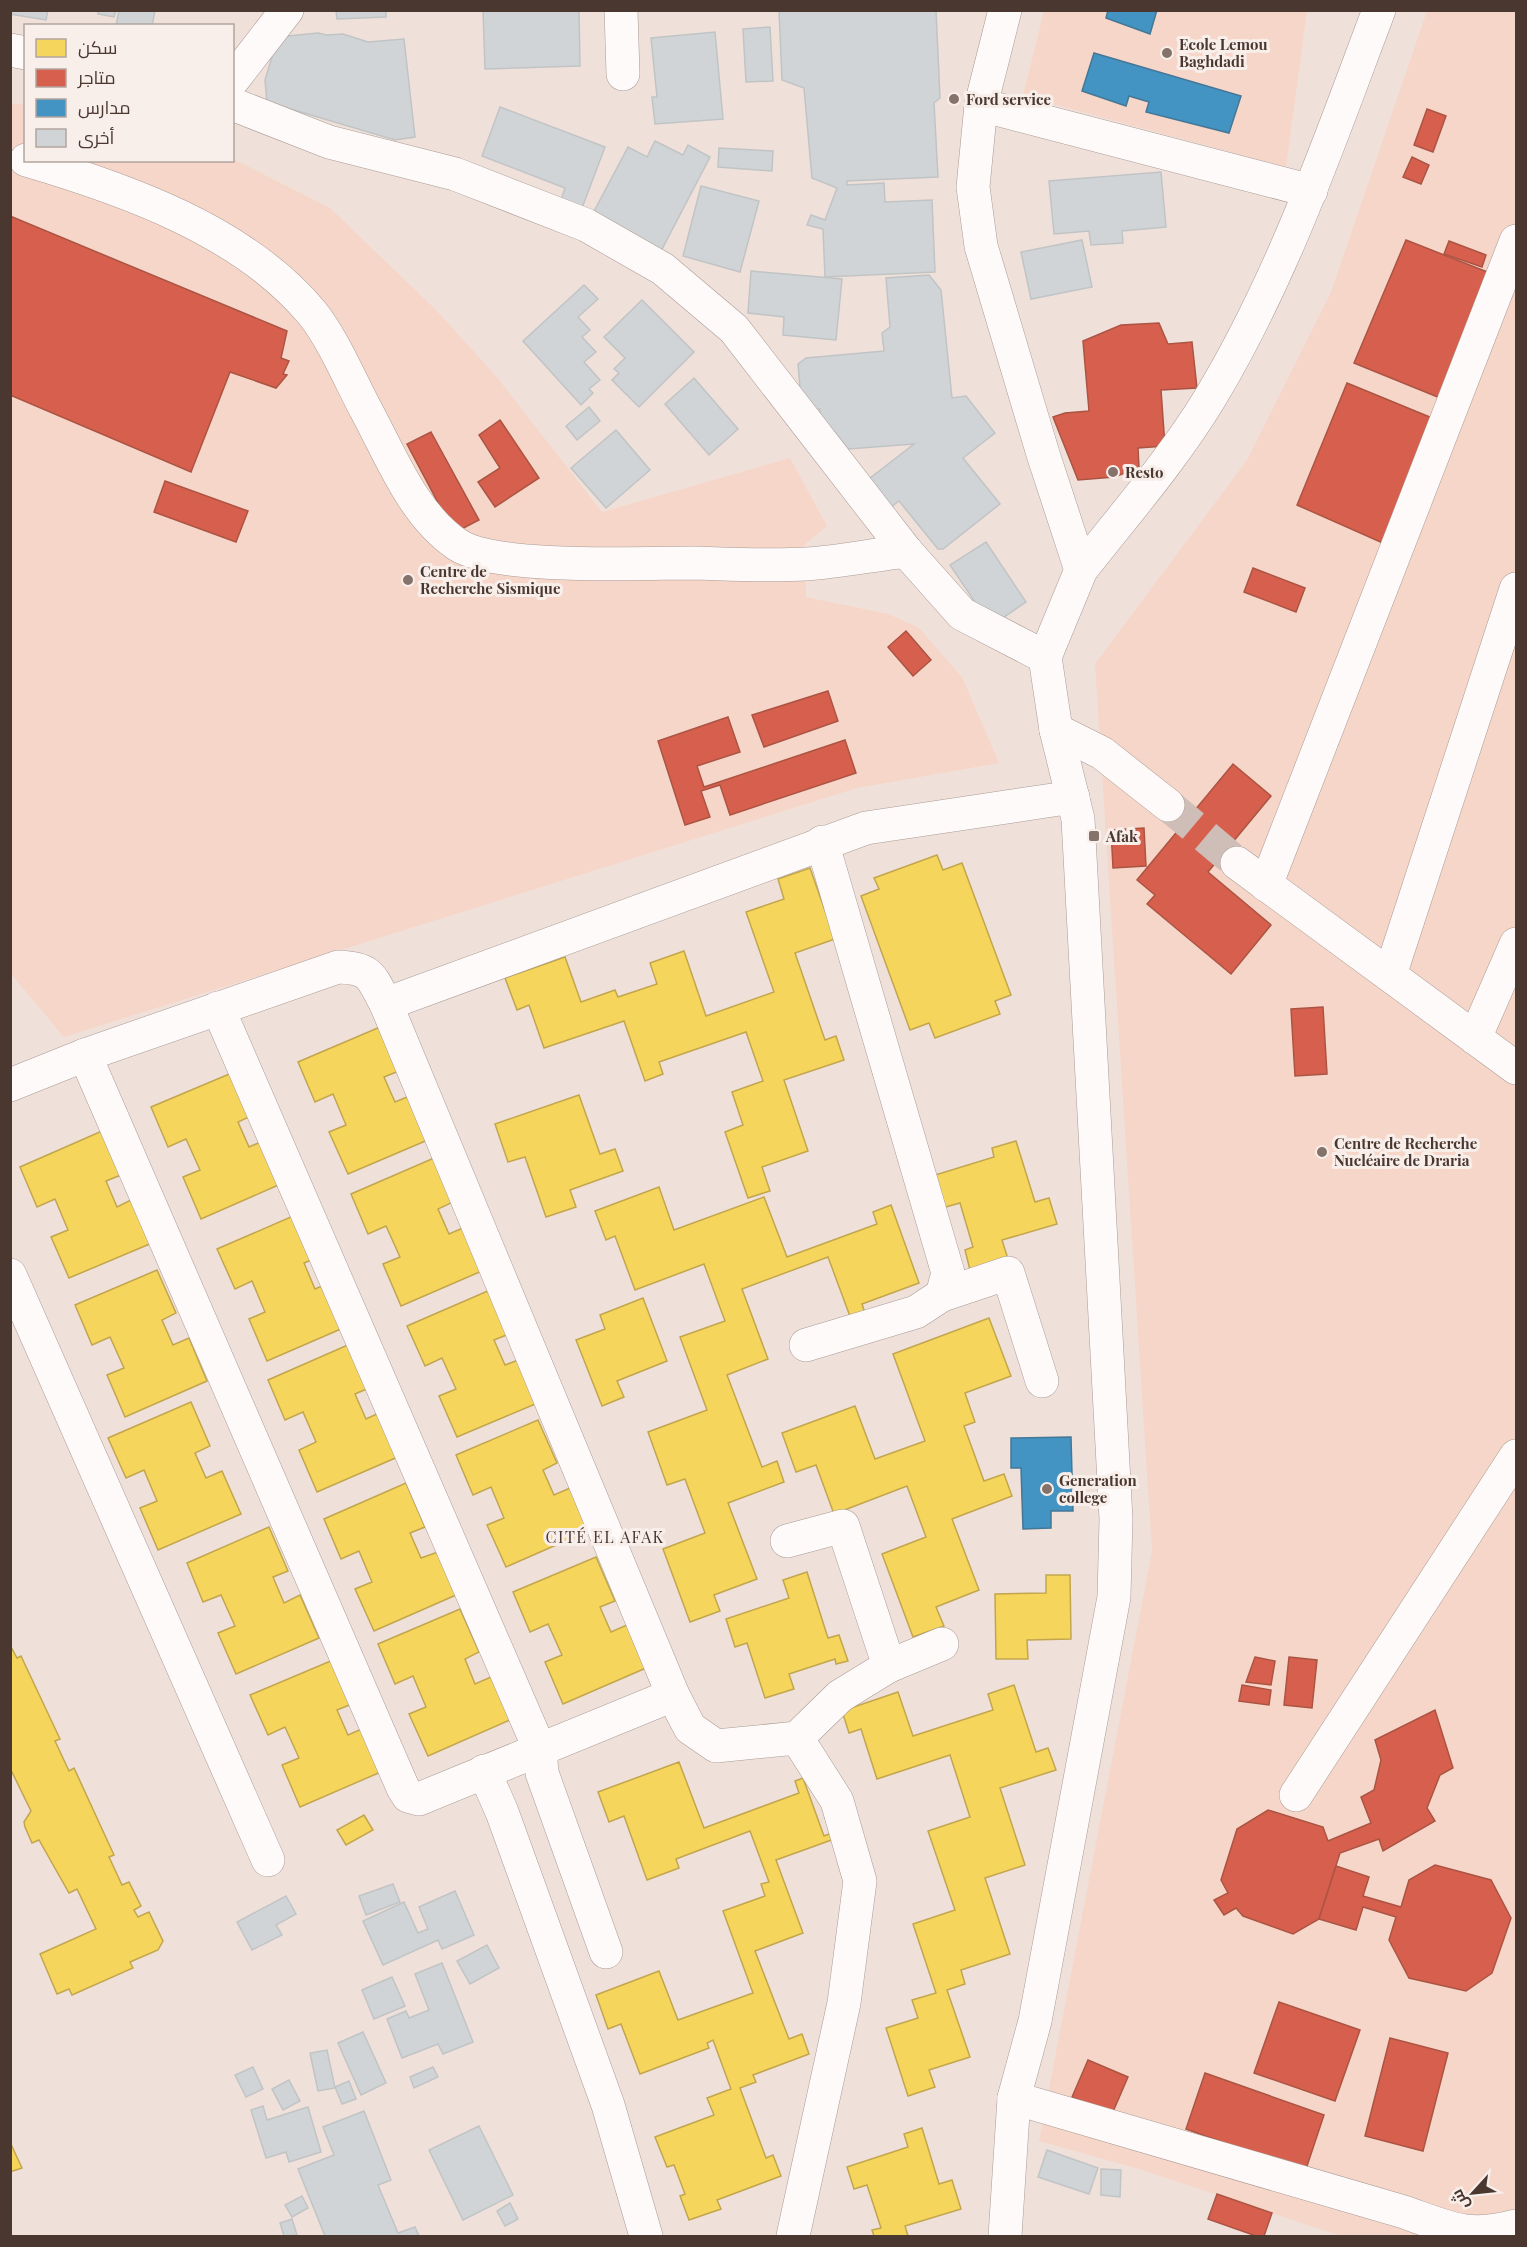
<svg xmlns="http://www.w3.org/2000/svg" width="1527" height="2247" viewBox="0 0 1527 2247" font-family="'Playfair Display',Cairo,serif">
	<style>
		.built { fill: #f6d6c8 }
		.homes { fill: #f6d55c; stroke: #c2a64e; stroke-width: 1.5 }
		.shops { fill: #d6604d; stroke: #ac5444; stroke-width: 1.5 }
		.schools { fill: #4393c3; stroke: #457797; stroke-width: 1.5 }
		.building { fill: #d1d4d6; stroke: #c1c4c5; stroke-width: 1.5 }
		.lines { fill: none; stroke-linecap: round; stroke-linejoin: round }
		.minor-tunnel { stroke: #cfbeb8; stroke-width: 33; stroke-dasharray: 33 16; stroke-linecap: butt }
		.minor-casing { stroke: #aa9b95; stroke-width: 34 }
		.major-casing { stroke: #aa9b95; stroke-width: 34 }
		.minor { stroke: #fdfaf9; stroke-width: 33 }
		.major { stroke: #fdfaf9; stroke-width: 33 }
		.poi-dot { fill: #84726b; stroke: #f8eeea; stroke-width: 2 }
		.labels { text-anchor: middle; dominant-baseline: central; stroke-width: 6; stroke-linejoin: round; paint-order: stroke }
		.poi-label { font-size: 15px; font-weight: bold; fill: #4a372f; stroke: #f8eeea; text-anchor: start }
		.neighbourhood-label { font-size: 16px; letter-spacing: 1.5px; fill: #4a372f; stroke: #f8eeea }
	</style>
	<rect width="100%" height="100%" fill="#f0e0da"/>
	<!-- built -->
	<g class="built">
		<polygon points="1044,11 1307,11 1286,167 1023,96"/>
		<polygon points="1427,11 1516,11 1516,2236 1341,2236 1139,2169 1039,2141 1152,1551 1095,664 1247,460 1331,292"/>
		<polygon points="10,103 25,105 26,160 233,159 330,208 436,310 496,376 602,512 790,458 827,526 805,544 806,597 888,614 918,627 962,677 999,763 857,788 64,1037 11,974"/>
	</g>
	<!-- homes -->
	<g class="homes">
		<polygon points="937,855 943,870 962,863 1011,995 995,1001 1000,1014 935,1038 929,1023 910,1030 861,896 879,889 874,878"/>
		<polygon points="810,868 835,939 795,953 825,1040 836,1036 844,1060 784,1080 808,1151 762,1167 770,1191 748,1198 725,1132 743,1125 732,1092 763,1081 746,1032 659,1062 663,1074 645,1081 624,1021 544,1048 529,1005 517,1010 505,978 565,957 581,1002 615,990 618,997 657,984 650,963 684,951 706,1016 774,992 746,912 784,899 778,879"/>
		<polygon points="380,1027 399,1071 384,1077 395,1102 412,1095 430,1139 348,1174 329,1132 346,1125 333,1094 315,1102 298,1062"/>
		<polygon points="234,1072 253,1115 238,1122 249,1147 265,1140 283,1183 201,1219 183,1177 200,1170 186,1139 168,1147 151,1107"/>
		<polygon points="579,1095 600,1154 615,1149 623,1171 570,1190 576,1207 546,1217 525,1157 508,1162 495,1124"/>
		<polygon points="102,1131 121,1175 106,1181 117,1207 133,1199 152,1243 69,1278 51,1237 68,1230 55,1199 37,1207 20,1167"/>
		<polygon points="1016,1141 1035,1202 1049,1198 1057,1224 1002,1240 1008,1259 970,1270 965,1250 973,1247 960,1203 942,1208 932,1176 994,1157 992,1148"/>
		<polygon points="434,1158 453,1202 438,1209 449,1234 465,1227 484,1270 401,1306 383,1264 400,1257 386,1226 368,1234 351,1194"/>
		<polygon points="659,1187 674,1230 764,1197 787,1257 877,1224 873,1212 891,1205 919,1283 862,1304 865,1313 851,1319 828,1257 742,1289 768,1359 727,1375 762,1467 777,1461 784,1482 728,1503 757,1579 714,1595 720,1611 690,1622 663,1549 705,1533 685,1479 667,1485 648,1432 707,1410 680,1337 725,1321 704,1264 635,1290 615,1236 606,1240 595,1211"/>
		<polygon points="300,1213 319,1257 304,1263 315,1289 331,1282 350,1325 267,1361 249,1319 265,1312 252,1281 235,1289 217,1249"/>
		<polygon points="157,1270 176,1313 162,1320 173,1345 189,1338 207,1381 125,1417 107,1375 124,1368 110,1337 92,1345 75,1305"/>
		<polygon points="490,1290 509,1334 494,1340 505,1365 521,1359 540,1402 457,1437 439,1396 456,1389 442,1358 425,1366 407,1326"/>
		<polygon points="643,1298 667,1361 617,1381 624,1397 602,1406 576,1340 605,1329 600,1315"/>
		<polygon points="989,1318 1011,1376 965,1393 975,1422 964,1426 984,1481 1004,1474 1012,1496 952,1519 979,1590 936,1607 944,1626 913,1637 882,1554 926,1537 907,1486 834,1514 816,1465 796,1472 782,1433 855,1406 875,1459 925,1441 893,1354"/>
		<polygon points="350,1344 369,1388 355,1394 366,1419 381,1412 400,1456 317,1492 299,1450 316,1442 303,1412 285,1420 268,1380"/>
		<polygon points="191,1402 210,1446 195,1453 206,1478 222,1471 241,1514 158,1550 140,1508 157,1501 144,1470 126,1478 108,1438"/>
		<polygon points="538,1420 557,1463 543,1470 554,1495 570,1488 588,1531 506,1567 487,1525 504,1518 491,1487 473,1495 456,1455"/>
		<polygon points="406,1483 425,1527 410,1533 421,1558 438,1552 456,1595 374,1631 355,1589 372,1582 359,1551 341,1559 324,1519"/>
		<polygon points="269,1527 288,1571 273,1577 284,1603 300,1595 319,1638 236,1674 218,1633 235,1626 221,1595 203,1602 187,1563"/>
		<polygon points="596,1557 615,1601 600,1607 611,1632 627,1625 646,1668 563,1704 545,1662 562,1655 548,1624 530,1632 513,1592"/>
		<polygon points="807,1572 828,1638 839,1635 848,1661 836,1664 835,1659 789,1674 794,1689 765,1698 747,1643 735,1647 726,1619 789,1598 783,1580"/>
		<polygon points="1046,1575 1070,1575 1071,1639 1027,1640 1028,1659 996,1659 995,1594 1046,1593"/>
		<polygon points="460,1609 479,1652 465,1659 475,1684 491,1677 510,1720 428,1756 409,1714 426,1707 413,1676 395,1684 378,1644"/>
		<polygon points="10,1645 17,1658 21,1656 60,1739 55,1741 69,1771 74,1768 114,1855 109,1857 122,1885 129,1882 141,1906 134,1910 138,1917 149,1912 163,1941 158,1950 130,1962 133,1968 72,1995 69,1989 57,1994 40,1954 96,1929 77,1889 69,1893 39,1840 32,1843 25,1827 24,1822 31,1811 10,1768"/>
		<polygon points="333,1660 352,1704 337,1710 348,1735 364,1728 383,1771 300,1807 282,1765 299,1758 285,1727 268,1735 250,1695"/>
		<polygon points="1014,1685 1036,1752 1048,1748 1056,1770 1000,1788 1025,1865 985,1878 1010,1954 961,1970 965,1984 947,1990 970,2057 929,2070 935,2087 908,2096 886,2028 918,2018 912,2000 936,1993 913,1924 955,1910 928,1831 970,1817 950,1755 877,1779 861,1729 849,1733 842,1711 898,1692 913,1736 993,1710 988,1694"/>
		<polygon points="679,1762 704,1828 799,1793 795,1781 803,1778 824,1836 834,1832 837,1838 776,1860 803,1933 755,1951 789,2039 802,2034 809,2054 753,2075 756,2082 740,2088 766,2158 773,2155 781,2176 717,2200 721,2209 689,2220 680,2196 685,2194 674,2165 667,2167 655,2137 714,2115 707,2098 731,2089 713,2040 707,2043 709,2048 640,2074 621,2024 608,2029 596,1995 659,1971 678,2020 753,1993 723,1911 765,1896 761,1884 769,1882 750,1831 676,1859 679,1868 647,1880 624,1816 609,1822 598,1792"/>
		<polygon points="364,1815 373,1830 346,1845 337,1830"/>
		<polygon points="922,2128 939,2184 952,2180 961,2209 905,2226 908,2236 874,2236 872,2230 881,2228 867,2185 854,2189 847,2167 908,2147 904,2134"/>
		<polygon points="10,2142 22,2168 10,2172"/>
	</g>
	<!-- shops -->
	<g class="shops">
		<polygon points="1427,109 1446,116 1433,152 1414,145"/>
		<polygon points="1412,157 1429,165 1421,184 1403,177"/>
		<polygon points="10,216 287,331 281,358 289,361 283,374 287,375 276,388 230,372 191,472 10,395"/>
		<polygon points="1406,240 1495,275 1445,400 1354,363"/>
		<polygon points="1449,241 1486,255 1482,267 1444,254"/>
		<polygon points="1159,323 1168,344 1192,342 1197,388 1161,390 1165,446 1138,448 1139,467 1115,477 1078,480 1053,417 1065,413 1089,411 1083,341 1121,325"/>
		<polygon points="1347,383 1437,420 1385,544 1297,505"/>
		<polygon points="500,420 539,478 495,507 478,482 500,468 479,435"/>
		<polygon points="431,432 479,520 454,533 407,444"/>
		<polygon points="165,481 248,511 236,542 154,512"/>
		<polygon points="1253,568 1305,588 1296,612 1244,592"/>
		<polygon points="906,631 931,660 913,676 888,647"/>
		<polygon points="828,691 838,721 764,747 752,715"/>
		<polygon points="728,717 740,752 697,766 704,787 845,740 856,773 730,815 720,785 701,791 710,817 685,825 658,741"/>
		<polygon points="1233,764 1271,796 1208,872 1271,925 1231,974 1147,904 1155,895 1137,880"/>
		<polygon points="1144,828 1146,866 1113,868 1111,830"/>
		<polygon points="1323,1007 1327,1074 1295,1076 1291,1009"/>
		<polygon points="1255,1657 1275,1661 1271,1685 1246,1682"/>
		<polygon points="1289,1657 1317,1660 1312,1708 1284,1705"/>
		<polygon points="1242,1685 1271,1690 1269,1705 1239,1701"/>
		<polygon points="1435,1710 1453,1768 1440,1775 1427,1808 1435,1821 1383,1851 1379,1839 1340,1853 1319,1919 1293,1934 1243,1916 1236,1908 1224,1915 1214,1900 1228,1893 1221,1880 1237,1829 1268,1810 1323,1827 1328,1841 1371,1823 1361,1797 1374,1790 1381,1760 1375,1740"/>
		<polygon points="1435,1865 1491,1880 1511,1918 1492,1973 1466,1991 1409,1978 1389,1940 1396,1917 1363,1907 1356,1930 1319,1919 1336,1866 1369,1877 1363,1896 1401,1907 1409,1880"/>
		<polygon points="1279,2002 1360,2030 1335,2101 1254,2073"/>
		<polygon points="1390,2038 1448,2053 1423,2151 1365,2136"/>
		<polygon points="1088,2060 1128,2077 1112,2114 1072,2097"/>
		<polygon points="1205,2073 1324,2115 1305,2172 1186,2129"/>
		<polygon points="1217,2194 1272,2213 1264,2236 1256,2236 1208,2219"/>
	</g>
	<!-- schools -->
	<g class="schools">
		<polygon points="1108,10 1157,10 1150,34 1106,18"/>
		<polygon points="1094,53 1241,96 1229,133 1146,112 1149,102 1129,96 1126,106 1082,91"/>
		<polygon points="1071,1437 1073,1511 1051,1511 1051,1528 1023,1529 1021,1468 1011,1468 1011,1438"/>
	</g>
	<!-- building -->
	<g class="building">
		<polygon points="10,10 48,10 46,20 10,14"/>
		<polygon points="98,10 116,10 114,17 98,14"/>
		<polygon points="119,10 155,10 152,26 116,26"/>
		<polygon points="336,10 386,10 386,17 337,19"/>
		<polygon points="483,10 579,10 580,66 485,69"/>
		<polygon points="779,10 936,10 940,98 934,103 938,177 847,181 847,185 884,183 885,202 932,200 935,272 825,277 823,229 807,225 811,215 825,220 837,188 812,178 804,88 782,80"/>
		<polygon points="770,27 773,81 746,82 743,29"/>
		<polygon points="715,32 723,119 655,124 652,97 657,97 651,38"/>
		<polygon points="318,33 327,35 343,34 368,42 404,39 415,137 395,140 267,102 265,80 278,37"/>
		<polygon points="500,107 605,147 582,208 561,200 565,188 482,156"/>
		<polygon points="655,141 683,155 688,145 710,157 659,255 590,219 628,147 647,157"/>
		<polygon points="719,148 773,151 772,171 718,167"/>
		<polygon points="1161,172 1166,227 1122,231 1123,243 1091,245 1089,231 1054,234 1049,181"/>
		<polygon points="701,186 759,201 740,272 683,256"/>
		<polygon points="1082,240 1092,287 1031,299 1021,252"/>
		<polygon points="751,271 842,279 836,340 783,335 784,317 748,313"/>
		<polygon points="929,275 941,290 952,398 966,396 995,433 963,458 1000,504 943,549 938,549 899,501 891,507 869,479 914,444 848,449 833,430 822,430 820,409 802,411 798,364 806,358 884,351 882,333 890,327 886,278"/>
		<polygon points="584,285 598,299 578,317 590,330 582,337 596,352 584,362 600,380 589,389 593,393 581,405 523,341"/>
		<polygon points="642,300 694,352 639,407 612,380 619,373 614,369 625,358 604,337"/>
		<polygon points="694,378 738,429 709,455 665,404"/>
		<polygon points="589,407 600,421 577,440 566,426"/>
		<polygon points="616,430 650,470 606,508 571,468"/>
		<polygon points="986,542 1026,602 991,626 950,565"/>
		<polygon points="393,1884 400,1902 366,1915 359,1896"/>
		<polygon points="455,1891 474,1935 442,1949 438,1940 383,1965 363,1921 404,1902 418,1933 428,1929 419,1907"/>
		<polygon points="286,1896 296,1914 276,1925 282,1935 252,1950 237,1922"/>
		<polygon points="487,1945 499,1968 470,1984 457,1961"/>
		<polygon points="442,1963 473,2042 443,2054 438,2044 402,2058 387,2019 406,2011 409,2018 429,2010 415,1974"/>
		<polygon points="392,1977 405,2006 374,2019 362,1990"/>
		<polygon points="363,2032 386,2083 361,2095 338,2043"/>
		<polygon points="327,2050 335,2088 318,2091 310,2053"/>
		<polygon points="253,2067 263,2089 246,2097 235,2075"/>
		<polygon points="433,2067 438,2077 414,2088 410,2077"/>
		<polygon points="289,2080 300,2101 283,2110 272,2089"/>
		<polygon points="349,2081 356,2099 342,2104 335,2087"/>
		<polygon points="263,2106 267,2120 308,2107 321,2152 289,2162 286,2152 266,2158 251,2110"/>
		<polygon points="364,2111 391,2180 378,2185 398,2233 415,2227 419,2236 325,2236 298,2169 334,2155 323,2127"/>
		<polygon points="479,2126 513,2195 463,2220 429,2150"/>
		<polygon points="1047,2150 1098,2168 1089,2194 1038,2177"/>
		<polygon points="1101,2169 1121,2170 1120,2197 1101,2195"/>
		<polygon points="302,2196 308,2208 292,2217 285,2205"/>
		<polygon points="510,2203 518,2219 505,2226 497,2211"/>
		<polygon points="292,2219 297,2235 284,2236 280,2223"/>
	</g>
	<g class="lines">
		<!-- minor-tunnel -->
		<polyline class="minor-tunnel" points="1168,805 1237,863"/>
		<!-- minor casing -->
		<g class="minor-casing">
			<g id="minor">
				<polyline points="621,10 623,74"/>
				<polyline points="10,50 26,53"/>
				<polyline points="232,81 287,10"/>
				<polyline points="232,104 329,142 455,174 586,225 663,269 734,329 906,551 962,614 1045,657"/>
				<polyline points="981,105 1311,191"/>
				<path d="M26 160C125 189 244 231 312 313 333 339 350 380 366 410 391 456 413 515 458 545 497 570 643 563 694 563 731 564 769 566 806 564 839 562 872 555 906 551"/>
				<polyline points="1056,730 1102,753 1168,805"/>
				<polyline points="1237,863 1516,1068"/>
				<polyline points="1266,885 1516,241"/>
				<polyline points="1390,975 1516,589"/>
				<polyline points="386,1004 866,828 1073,797"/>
				<polyline points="218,1008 540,1750 542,1773 606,1952"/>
				<polyline points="1475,1038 1516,944"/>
				<polyline points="85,1055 403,1788 408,1796 419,1799 673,1695"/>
				<path d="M10 1085 85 1055 338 967C372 968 371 977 386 1004L673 1695 690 1728 716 1746 797 1738 840 1696 889 1666 942 1644"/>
				<polyline points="10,1275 268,1860"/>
				<polyline points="942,1295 1008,1273 1042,1381"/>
				<polyline points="806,1345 916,1312 942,1295 948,1273 822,842"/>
				<polyline points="787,1541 843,1526 889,1666"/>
				<polyline points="484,1771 502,1812 608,2105 646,2236"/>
				<polyline points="1296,1795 1516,1456"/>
				<path d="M1014 2098 1404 2212C1449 2228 1468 2239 1516 2226"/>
				<polyline points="793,2236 844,2003 860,1881 837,1801 797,1738"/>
			</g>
		</g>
		<!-- major casing -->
		<g class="major-casing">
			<g id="major">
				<polyline points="1005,10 981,105 973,187 981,246 1043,454 1081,570 1045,657 1056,730 1078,819 1116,1519 1114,1597 1035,2021 1014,2098 1005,2236"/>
				<path d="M1081 570C1125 514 1173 459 1210 398 1283 277 1329 142 1379 10"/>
			</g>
		</g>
		<!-- minor -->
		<use href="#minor" class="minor"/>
		<!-- major -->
		<use href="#major" class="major"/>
	</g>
	<!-- markers -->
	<g class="poi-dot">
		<circle cx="1167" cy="53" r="6"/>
		<circle cx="954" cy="99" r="6"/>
		<circle cx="1113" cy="472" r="6"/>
		<circle cx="408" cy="580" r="6"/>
		<rect x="1088" y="830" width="12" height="12" rx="3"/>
		<circle cx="1322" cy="1152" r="6"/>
		<circle cx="1047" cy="1489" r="6"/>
	</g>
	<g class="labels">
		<!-- poi labels -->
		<g class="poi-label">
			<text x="1179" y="44">Ecole Lemou<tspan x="1179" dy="17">Baghdadi</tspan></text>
			<text x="966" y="99">Ford service</text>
			<text x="1125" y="472">Resto</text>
			<text x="420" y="571">Centre de<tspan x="420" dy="17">Recherche Sismique</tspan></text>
			<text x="1106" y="836">Afak</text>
			<text x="1334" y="1143">Centre de Recherche<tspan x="1334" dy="17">Nucléaire de Draria</tspan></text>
			<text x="1059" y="1480">Generation<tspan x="1059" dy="17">college</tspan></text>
		</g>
		<!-- neighbourhood labels -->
		<g class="neighbourhood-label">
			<text x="605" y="1536">CITÉ EL AFAK</text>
		</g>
	</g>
	<!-- border -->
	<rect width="1527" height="2247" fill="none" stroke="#4a372f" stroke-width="24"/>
	<!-- legend -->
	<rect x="24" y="24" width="210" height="138" fill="#f8eeea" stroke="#b2a59f" stroke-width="1.5"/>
	<rect x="36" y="39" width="30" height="18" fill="#f6d55c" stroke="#b2a59f" stroke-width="1.5"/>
	<text x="78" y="54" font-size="18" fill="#4a372f">سكن</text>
	<rect x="36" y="69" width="30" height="18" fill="#d6604d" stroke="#b2a59f" stroke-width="1.5"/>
	<text x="78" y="84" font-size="18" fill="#4a372f">متاجر</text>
	<rect x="36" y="99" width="30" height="18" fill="#4393c3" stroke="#b2a59f" stroke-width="1.5"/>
	<text x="78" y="114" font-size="18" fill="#4a372f">مدارس</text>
	<rect x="36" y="129" width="30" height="18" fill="#d1d4d6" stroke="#b2a59f" stroke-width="1.5"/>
	<text x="78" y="144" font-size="18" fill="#4a372f">أخرى</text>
	<!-- north arrow -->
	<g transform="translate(1473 2193) rotate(243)" stroke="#f8eeea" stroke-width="4.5" paint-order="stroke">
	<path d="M0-4.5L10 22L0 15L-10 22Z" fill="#4a372f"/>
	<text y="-9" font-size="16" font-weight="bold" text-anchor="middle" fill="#4a372f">ش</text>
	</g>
</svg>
